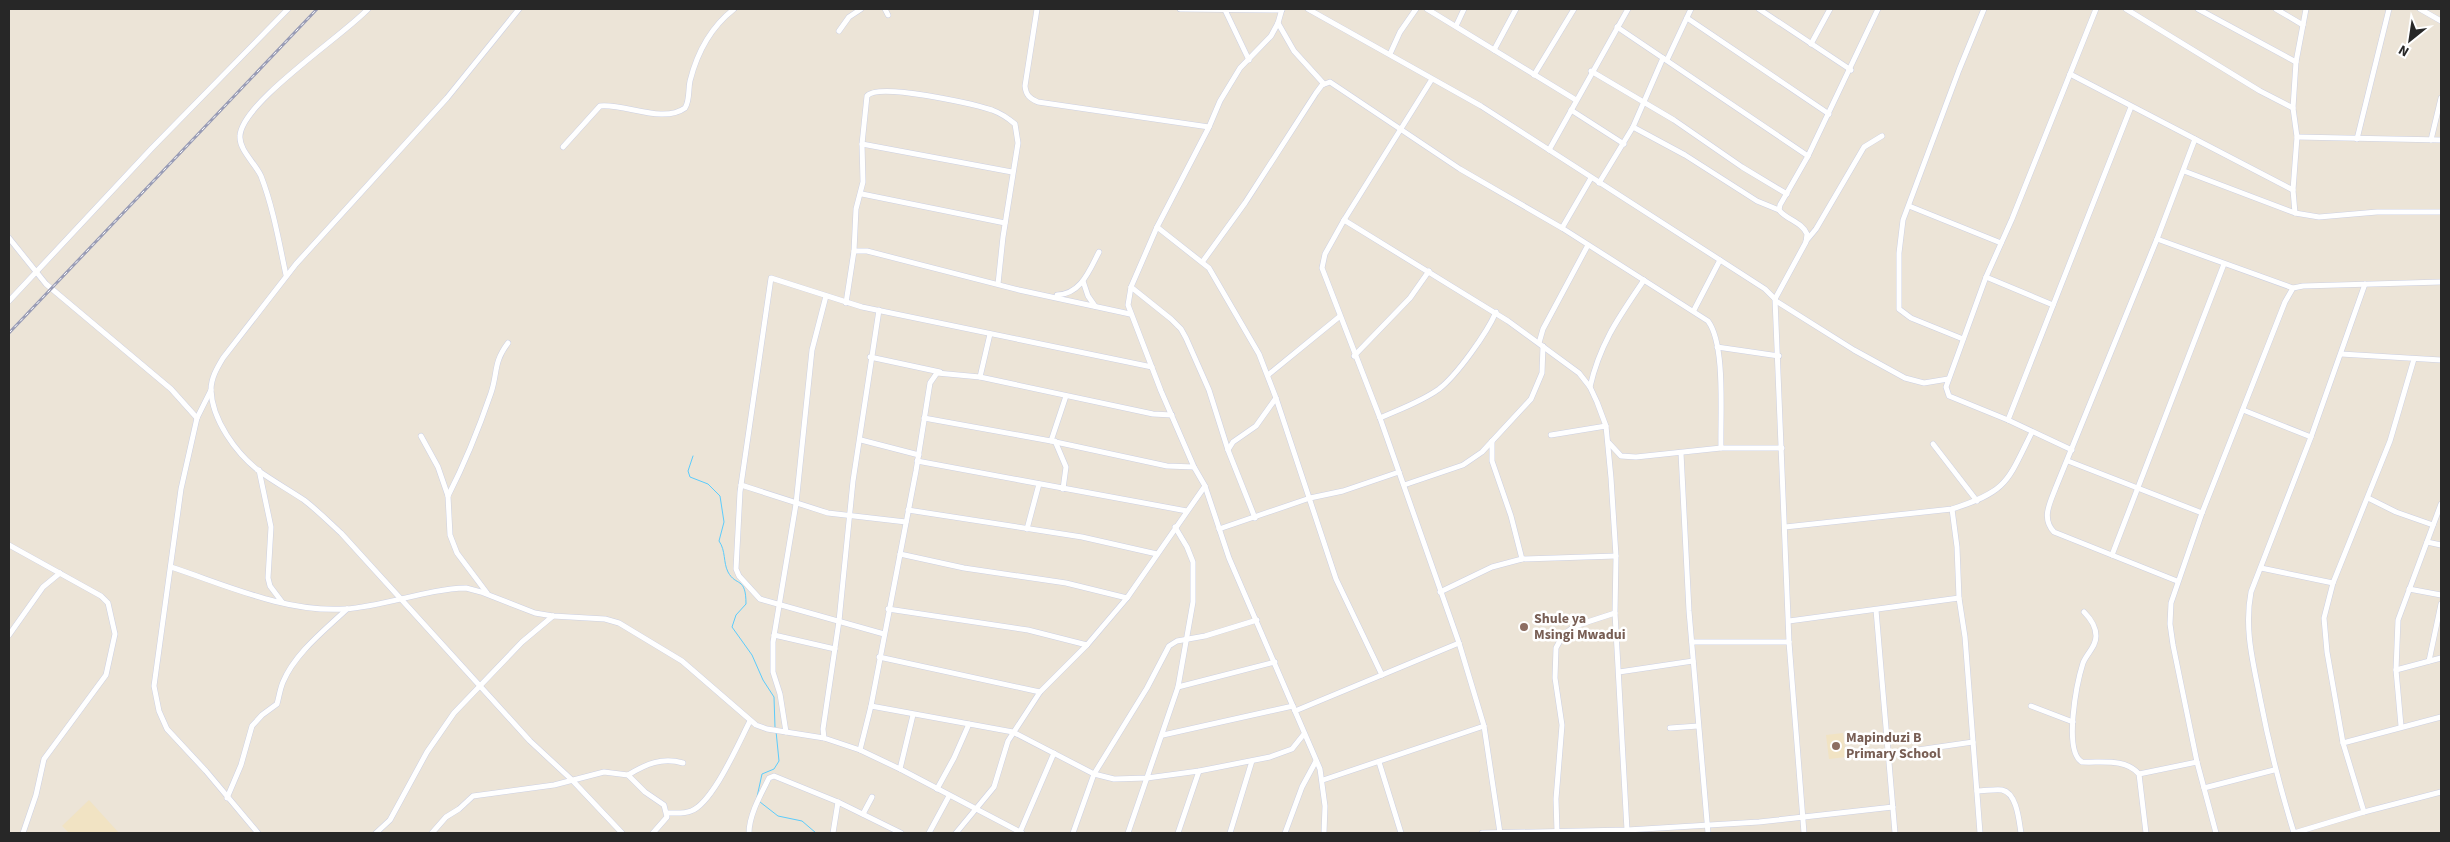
<svg xmlns="http://www.w3.org/2000/svg" width="2450" height="842" viewBox="0 0 2450 842" font-family="'Source Sans 3',sans-serif">
	<style>
		.education { fill: #f1e3c3 }
		.lines { fill: none; stroke-linecap: round; stroke-linejoin: round }
		.stream { stroke: #5cccfc; stroke-width: 1 }
		.minor-casing { stroke: #ccd0e3; stroke-width: 6 }
		.minor { stroke: #fff; stroke-width: 5 }
		.rail-casing { stroke: #999cb5; stroke-width: 3 }
		.rail { stroke: #fff; stroke-width: 1; stroke-dasharray: 4; stroke-linecap: butt }
		.education-dot { fill: #8d6e63; stroke: #fff; stroke-width: 2 }
		.labels { text-anchor: middle; dominant-baseline: central; stroke-width: 5; stroke-linejoin: round; paint-order: stroke }
		.education-label { font-size: 14px; font-weight: bold; fill: #785e54; stroke: #fff; text-anchor: start }
	</style>
	<rect width="100%" height="100%" fill="#ece4d7"/>
	<!-- education -->
	<g class="education">
		<polygon points="1843,733 1846,757 1829,759 1826,735"/>
		<polygon points="89,800 119,833 69,833 62,826"/>
	</g>
	<g class="lines">
		<!-- stream -->
		<g class="stream">
			<path d="M693 456 688 471 690 477 708 484 720 496 724 522 719 541C726 551 723 562 728 572 736 587 746 576 746 604L736 615 732 627 752 655 763 680 774 697 775 727"/>
			<polyline points="757,797 762,774 774,769 779,761 776,731"/>
			<polyline points="760,802 778,816 802,821 816,833"/>
		</g>
		<!-- minor casing -->
		<g class="minor-casing">
			<g id="minor">
				<path d="M519 9 447 98 296 264 223 358C217 368 211 378 211 390 212 420 236 453 259 471 273 481 289 490 304 500 317 510 329 522 341 533L530 741 572 780 622 833"/>
				<polyline points="885,9 888,15"/>
				<path d="M1037 9 1025 86C1026 95 1029 98 1038 102L1209 127"/>
				<polyline points="1180,9 1282,10"/>
				<polyline points="1282,9 1278,23 1271,36 1240,68 1220,101 1209,127 1157,227 1131,287 1128,305 1161,391 1194,467 1205,486 1229,558 1320,769 1325,806 1324,833"/>
				<polyline points="1308,9 1481,106 1765,289 1775,299 1789,642 1804,833"/>
				<polyline points="1427,9 1576,100"/>
				<polyline points="1759,9 1851,70"/>
				<polyline points="2126,9 2260,91 2293,108"/>
				<polyline points="2198,9 2296,62"/>
				<polyline points="2276,9 2303,25"/>
				<polyline points="2420,9 2441,21"/>
				<polyline points="1225,10 1249,60"/>
				<polyline points="1687,18 1829,114"/>
				<polyline points="1278,23 1294,51 1324,84"/>
				<polyline points="1456,26 1464,9"/>
				<polyline points="1617,27 1808,156"/>
				<polyline points="839,31 849,17 861,9"/>
				<polyline points="1811,44 1830,9"/>
				<polyline points="1494,50 1516,9"/>
				<polyline points="1390,54 1400,32 1416,9"/>
				<polyline points="1667,60 1691,9"/>
				<polyline points="1591,71 1674,120 1742,167 1787,194"/>
				<polyline points="2070,74 2293,190"/>
				<polyline points="1534,75 1574,9"/>
				<polyline points="1432,79 1344,220 1325,254 1322,268 1380,418 1459,643 1484,726 1500,833"/>
				<polyline points="1571,110 1624,144"/>
				<polyline points="1633,127 1685,155 1757,201 1779,210"/>
				<polyline points="2297,137 2441,140"/>
				<polyline points="2357,139 2389,9"/>
				<polyline points="2431,140 2441,98"/>
				<polyline points="862,144 1012,172"/>
				<path d="M563 147 600 106C624 103 663 124 685 108 690 100 688 90 690 81 697 53 711 27 734 9"/>
				<polyline points="1549,150 1628,9"/>
				<polyline points="2184,171 2295,213 2319,217 2377,212 2441,212"/>
				<polyline points="1599,183 1633,127 1663,58"/>
				<polyline points="862,194 1005,223"/>
				<polyline points="1909,206 2001,243"/>
				<polyline points="2295,213 2293,190 2297,137 2293,108 2296,62 2306,9"/>
				<polyline points="1344,220 1508,321 1579,373 1590,387 1597,402 1606,426 1611,478 1616,556 1615,613 1627,830"/>
				<polyline points="1157,227 1209,268 1259,354 1276,398 1336,579 1382,675"/>
				<polyline points="1562,228 1591,178"/>
				<polyline points="9,238 46,284 171,389 197,418"/>
				<polyline points="2157,239 2293,288"/>
				<polyline points="1806,241 1816,229 1864,147 1882,136"/>
				<polyline points="854,251 867,251 1019,290 1130,314"/>
				<path d="M1203 261 1245 203 1316 93 1322 85 1330 82 1460 169 1562 228 1708 321C1726 345 1720 417 1721 448"/>
				<path d="M286 275C279 242 273 207 261 176 255 163 239 150 240 136 241 103 344 35 368 9"/>
				<polyline points="1986,277 2053,305"/>
				<polyline points="1083,281 1088,296 1095,306"/>
				<path d="M2365 284 2311 437 2251 592C2244 629 2253 662 2260 698 2269 745 2280 788 2294 833L2364 812 2441 792"/>
				<polyline points="1131,287 1171,319 1181,329 1186,338 1209,390 1228,450 1255,518"/>
				<path d="M1057 295C1081 294 1089 271 1099 252"/>
				<path d="M1775 299 1806 242 1807 234C1802 222 1787 220 1779 210L1780 205 1808 156 1878 9"/>
				<polyline points="9,301 152,148 288,9"/>
				<polyline points="1776,301 1854,350 1905,378 1924,383 1948,379"/>
				<path d="M846 303 854 251 856 209 863 182 862 144 867 96C878 82 973 104 992 110 1000 113 1008 118 1015 124L1018 143 1003 237 998 284"/>
				<polyline points="1694,310 1720,260"/>
				<polyline points="1963,339 1911,318 1899,309 1899,253 1903,220 1959,70 1984,9"/>
				<polyline points="1539,343 1543,329 1588,245"/>
				<polyline points="1717,347 1779,356"/>
				<polyline points="2341,354 2441,360"/>
				<polyline points="1354,356 1410,298 1429,271"/>
				<polyline points="870,357 940,372"/>
				<polyline points="1268,375 1339,317"/>
				<polyline points="980,377 990,334"/>
				<path d="M1590 387C1600 343 1619 317 1644 280"/>
				<polyline points="211,390 197,418 181,489 154,686 159,711 167,729 206,771 258,833"/>
				<polyline points="2243,410 2311,437"/>
				<polyline points="924,418 1051,441 1167,466 1194,467"/>
				<path d="M1380 418C1400 409 1421 402 1439 389 1457 375 1487 333 1496 312"/>
				<polyline points="2008,420 2131,107"/>
				<polyline points="1551,435 1606,426"/>
				<polyline points="421,436 438,467 448,496 450,535 457,553 487,593"/>
				<polyline points="861,440 919,455"/>
				<polyline points="1051,441 1066,396"/>
				<polyline points="1055,441 1066,467 1063,489"/>
				<polyline points="1492,441 1492,461 1511,516 1522,559"/>
				<polyline points="1609,443 1621,456 1636,457 1721,448 1782,448"/>
				<polyline points="1933,444 1977,501"/>
				<polyline points="1228,450 1233,442 1256,426 1276,398"/>
				<polyline points="2072,450 2008,420 1949,396 1946,387 1986,277 2012,219 2096,9"/>
				<polyline points="1681,453 1689,611 1708,833"/>
				<polyline points="917,461 1187,511"/>
				<polyline points="2068,461 2202,513"/>
				<polyline points="259,470 271,527 268,578 270,586 282,602"/>
				<polyline points="741,485 828,513 906,522"/>
				<polyline points="1404,485 1463,465 1482,452 1531,399 1542,373 1543,346"/>
				<path d="M448 496C465 463 479 428 491 393 498 372 493 363 508 343"/>
				<polyline points="2368,498 2396,512 2433,525"/>
				<polyline points="1952,509 1957,547 1959,598 1965,637 1980,833"/>
				<polyline points="908,510 1082,537 1157,554"/>
				<path d="M1785 527 1952 509C2008 491 2007 482 2032 432"/>
				<polyline points="1027,529 1039,484"/>
				<polyline points="1219,529 1310,498 1343,491 1399,472"/>
				<polyline points="2427,542 2441,545"/>
				<polyline points="9,545 101,596 108,603 115,634 106,675 44,759 36,795 23,833"/>
				<polyline points="900,554 964,568 1066,583 1127,598"/>
				<polyline points="2112,555 2224,264"/>
				<path d="M171 567C226 585 286 613 345 609 386 606 426 589 466 588L481 592 535 613 553 616 605 619 619 623 682 661 756 725 767 729 824 738"/>
				<polyline points="2261,568 2333,583"/>
				<path d="M2177 581 2054 532C2041 518 2050 503 2056 487L2157 239 2195 139"/>
				<polyline points="2409,589 2441,595"/>
				<polyline points="1440,592 1492,567 1522,559 1616,556"/>
				<polyline points="888,609 1028,630 1087,645"/>
				<polyline points="1876,610 1895,833"/>
				<path d="M2084 612C2091 619 2096 626 2096 636 2096 647 2087 653 2083 663 2077 682 2063 751 2082 762 2102 763 2125 758 2139 774L2146 833"/>
				<polyline points="1789,621 1959,598"/>
				<polyline points="884,634 760,599 739,576 736,569 740,492 771,278 862,307 1152,367"/>
				<polyline points="9,635 43,587 60,573"/>
				<polyline points="774,635 835,649"/>
				<polyline points="1692,642 1789,642"/>
				<polyline points="879,657 1040,692"/>
				<polyline points="2429,661 2441,604"/>
				<polyline points="2396,670 2441,658"/>
				<polyline points="1619,672 1693,661"/>
				<polyline points="1178,687 1275,662"/>
				<polyline points="871,706 1013,732 1094,774 1114,779 1147,778 1199,771 1270,757 1292,749 1304,734"/>
				<polyline points="2031,706 2073,722"/>
				<polyline points="1295,711 1459,643"/>
				<polyline points="2401,726 2396,670 2398,620 2441,504"/>
				<polyline points="1670,728 1698,726"/>
				<polyline points="786,732 780,694 773,672 773,642 796,504 812,350 826,296"/>
				<polyline points="1163,735 1293,706"/>
				<polyline points="2343,743 2441,717"/>
				<polyline points="860,750 824,738 823,729 839,621 853,481 879,310"/>
				<polyline points="1890,754 1973,742"/>
				<polyline points="1379,762 1401,833"/>
				<polyline points="900,769 913,715"/>
				<polyline points="2139,774 2197,762"/>
				<path d="M628 775C646 764 662 757 683 763"/>
				<polyline points="1323,780 1484,726"/>
				<polyline points="2204,788 2274,770"/>
				<polyline points="937,789 954,758 969,724"/>
				<path d="M1977 791C1985 791 1995 789 2002 790 2017 793 2019 821 2021 833"/>
				<path d="M227 798 241 765 252 726 262 715 277 704C279 697 280 689 283 682 295 653 325 630 347 609"/>
				<polyline points="2364,812 2343,743 2327,652 2324,618 2333,583 2390,441 2414,359"/>
				<path d="M668 813C675 813 684 814 691 811 713 803 739 742 750 721"/>
				<polyline points="863,814 872,797"/>
				<polyline points="1020,832 1054,753"/>
				<polyline points="1557,832 1556,799 1562,725 1555,678 1556,648 1563,635 1575,626 1615,613"/>
				<polyline points="376,833 390,820 427,752 454,713 522,642 553,616"/>
				<polyline points="432,833 446,817 459,809 473,796 554,785 604,772 628,775 645,792 664,805 667,817 653,833"/>
				<path d="M749 833C749 815 761 794 769 778L774 776 838 802 901 833"/>
				<polyline points="833,833 838,802"/>
				<polyline points="929,833 949,796"/>
				<polyline points="956,833 994,787 1008,741 1040,692 1087,645 1127,598 1205,486"/>
				<polyline points="1022,833 900,769 860,750 871,706 916,471 930,383 937,373 980,377 1153,414 1172,415"/>
				<polyline points="1073,833 1094,774 1147,688 1169,646 1177,641 1205,636 1257,620"/>
				<polyline points="1128,833 1178,687 1193,602 1193,562 1187,547 1175,527"/>
				<polyline points="1178,833 1199,771"/>
				<polyline points="1230,833 1252,761"/>
				<polyline points="1285,833 1302,787 1316,761"/>
				<polyline points="1482,833 1627,830 1759,822 1893,807"/>
				<polyline points="2216,833 2197,762 2173,645 2170,624 2171,603 2202,513 2285,302 2293,288 2303,286 2441,282"/>
			</g>
		</g>
		<!-- minor -->
		<use href="#minor" class="minor"/>
		<!-- rail casing -->
		<g class="rail-casing">
			<polyline id="rail" points="9,333 317,9"/>
		</g>
		<!-- rail -->
		<use href="#rail" class="rail"/>
	</g>
	<!-- markers -->
	<g class="education-dot">
		<circle cx="1524" cy="627" r="5"/>
		<circle cx="1836" cy="746" r="5"/>
	</g>
	<g class="labels">
		<!-- education labels -->
		<g class="education-label">
			<text x="1534" y="619">Shule ya<tspan x="1534" dy="16">Msingi Mwadui</tspan></text>
			<text x="1846" y="738">Mapinduzi B<tspan x="1846" dy="16">Primary School</tspan></text>
		</g>
	</g>
	<!-- border -->
	<rect width="2450" height="842" fill="none" stroke="#272727" stroke-width="20"/>
	<!-- north arrow -->
	<g transform="translate(2410 40) rotate(210)" stroke="#ffffff" stroke-width="4" paint-order="stroke">
	<path d="M0-4L9 19L0 12L-9 19Z" fill="#272727"/>
	<text y="-8" font-size="14" font-weight="bold" text-anchor="middle" fill="#272727">N</text>
	</g>
</svg>
